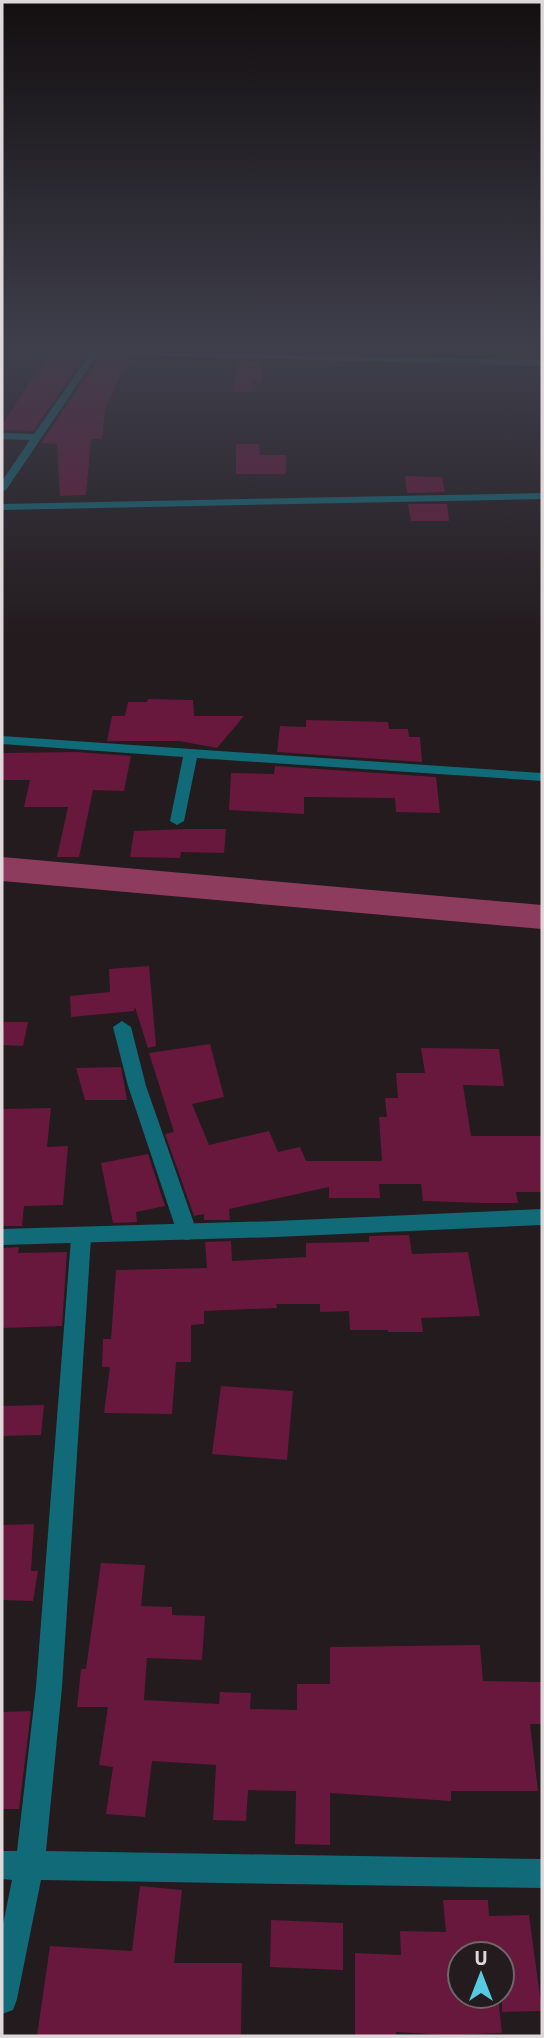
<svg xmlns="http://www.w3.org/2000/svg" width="544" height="2038" viewBox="0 0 544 2038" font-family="'Exo 2',sans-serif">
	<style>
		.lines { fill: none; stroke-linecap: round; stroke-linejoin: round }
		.river { fill: #8e3c5d; fill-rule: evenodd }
		.building { fill: #68183c }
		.minor { fill: #106a78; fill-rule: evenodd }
		.tertiary { fill: #106a78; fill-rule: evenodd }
	</style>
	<rect width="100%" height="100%" fill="#231b1e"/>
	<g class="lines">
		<!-- river -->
		<polygon class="river" points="2,857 542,905 542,929 2,881"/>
	</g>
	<!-- building -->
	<g class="building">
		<polygon points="50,352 85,356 33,431 2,430 2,425"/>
		<polygon points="99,357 133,358 117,381 105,410 102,439 91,439 86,495 60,496 57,444 41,443"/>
		<polygon points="237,362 263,362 261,381 254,381 252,392 232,392"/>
		<polygon points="236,444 259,444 260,455 286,455 286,474 236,474"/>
		<polygon points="405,476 442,477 445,492 407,493"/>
		<polygon points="408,504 447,504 449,521 411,521"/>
		<polygon points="148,699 193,700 194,716 244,716 217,748 179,741 107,741 112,716 125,716 128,702 147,702"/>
		<polygon points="306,720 388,722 389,729 408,729 409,737 420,737 422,762 277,752 280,726 306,727"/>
		<polygon points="77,752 131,756 124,791 93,790 79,857 57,857 68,807 24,807 30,780 2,780 2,753"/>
		<polygon points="275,766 436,777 440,813 396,812 395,798 304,797 304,814 229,810 231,773 274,774"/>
		<polygon points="184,829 226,829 224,853 181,852 180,858 130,857 134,831"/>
		<polygon points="149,966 156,1046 148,1048 135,1007 134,1011 71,1017 70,996 110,992 109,969"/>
		<polygon points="4,1022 28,1022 23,1046 2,1045"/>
		<polygon points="210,1044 224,1097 192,1104 209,1145 269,1131 278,1152 300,1147 306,1161 382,1161 379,1117 387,1117 385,1098 398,1098 396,1073 425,1073 421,1048 499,1049 504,1086 463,1085 471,1136 542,1136 542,1192 516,1192 518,1203 483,1203 423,1201 421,1184 379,1184 380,1198 329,1198 329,1187 229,1209 230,1220 204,1220 204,1214 194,1216 165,1134 174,1132 149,1053"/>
		<polygon points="121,1067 127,1100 85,1100 76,1068"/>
		<polygon points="51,1108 47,1147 68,1146 63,1205 24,1206 22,1226 2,1226 2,1109"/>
		<polygon points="148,1154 165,1206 136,1212 137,1222 113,1223 101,1163"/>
		<polygon points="409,1235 412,1254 468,1252 480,1316 421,1318 423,1332 388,1332 388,1330 350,1330 349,1311 320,1312 320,1304 276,1304 277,1308 204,1311 204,1324 191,1325 191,1362 176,1362 172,1414 104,1413 110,1367 102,1367 103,1339 111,1339 116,1270 207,1268 205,1242 231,1241 232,1261 306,1257 306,1243 369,1242 369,1236"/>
		<polygon points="19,1247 18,1253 67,1252 62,1326 2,1328 2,1248"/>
		<polygon points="221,1386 293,1391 287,1460 212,1454"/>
		<polygon points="44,1405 41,1435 2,1436 2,1406"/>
		<polygon points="34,1524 31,1571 38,1571 33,1601 2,1600 2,1525"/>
		<polygon points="101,1563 145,1565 141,1606 172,1607 172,1615 205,1616 202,1660 147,1658 144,1700 219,1704 220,1692 251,1693 250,1709 297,1710 297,1684 330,1684 330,1647 480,1645 483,1681 541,1682 542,1724 530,1724 538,1791 451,1791 451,1801 330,1793 330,1845 295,1844 296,1791 248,1790 246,1821 213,1820 216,1765 152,1761 145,1817 106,1814 113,1767 99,1765 108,1707 77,1707 81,1669 86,1669"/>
		<polygon points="31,1711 19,1809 2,1809 2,1712"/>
		<polygon points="140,1886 182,1890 174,1963 242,1963 241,2036 37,2036 50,1946 132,1951"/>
		<polygon points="443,1900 488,1900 489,1916 529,1915 542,2011 502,2012 502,1954 460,1954 460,1996 498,1996 502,2033 448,2035 396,2032 396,2036 355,2036 355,1953 401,1955 400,1931 446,1932"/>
		<polygon points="271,1920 343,1923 343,1970 270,1967"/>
	</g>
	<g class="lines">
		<!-- minor -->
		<g class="minor">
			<polygon points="63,351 542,360 542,366 98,354 6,490 2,491 2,481 30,440 2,439 2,433 34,434 90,354"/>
			<polygon points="542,493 542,499 2,510 2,504"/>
			<polygon points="2,736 542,773 542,781 197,758 184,821 177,825 170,821 183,757 2,744"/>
			<polygon points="122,1021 131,1027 146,1086 197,1232 194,1238 187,1240 180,1238 177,1232 128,1086 113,1027"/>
			<polygon points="81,1230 88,1232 91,1238 62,1687 46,1851 542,1859 542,1888 41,1880 17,1999 13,2010 2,2014 2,1929 12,1880 2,1879 2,1851 17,1851 36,1687 71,1238 74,1232"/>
		</g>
		<!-- tertiary -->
		<polygon class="tertiary" points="542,1209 542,1225 276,1237 2,1245 2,1229 276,1221"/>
	</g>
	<!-- sky -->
	<linearGradient id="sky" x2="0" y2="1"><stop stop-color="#130f10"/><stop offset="0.55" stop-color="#3f3f4c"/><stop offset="1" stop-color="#3f3f4c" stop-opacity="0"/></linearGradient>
	<rect width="544" height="636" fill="url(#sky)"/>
	<!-- border -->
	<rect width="544" height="2038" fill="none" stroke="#ded8da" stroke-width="7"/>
	<!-- north arrow -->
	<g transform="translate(481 1975)"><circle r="33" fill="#231b1e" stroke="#6e6769" stroke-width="2"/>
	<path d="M0-5L12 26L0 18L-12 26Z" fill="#55cae0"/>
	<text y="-10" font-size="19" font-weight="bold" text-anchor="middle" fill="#ded8da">U</text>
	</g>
</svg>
